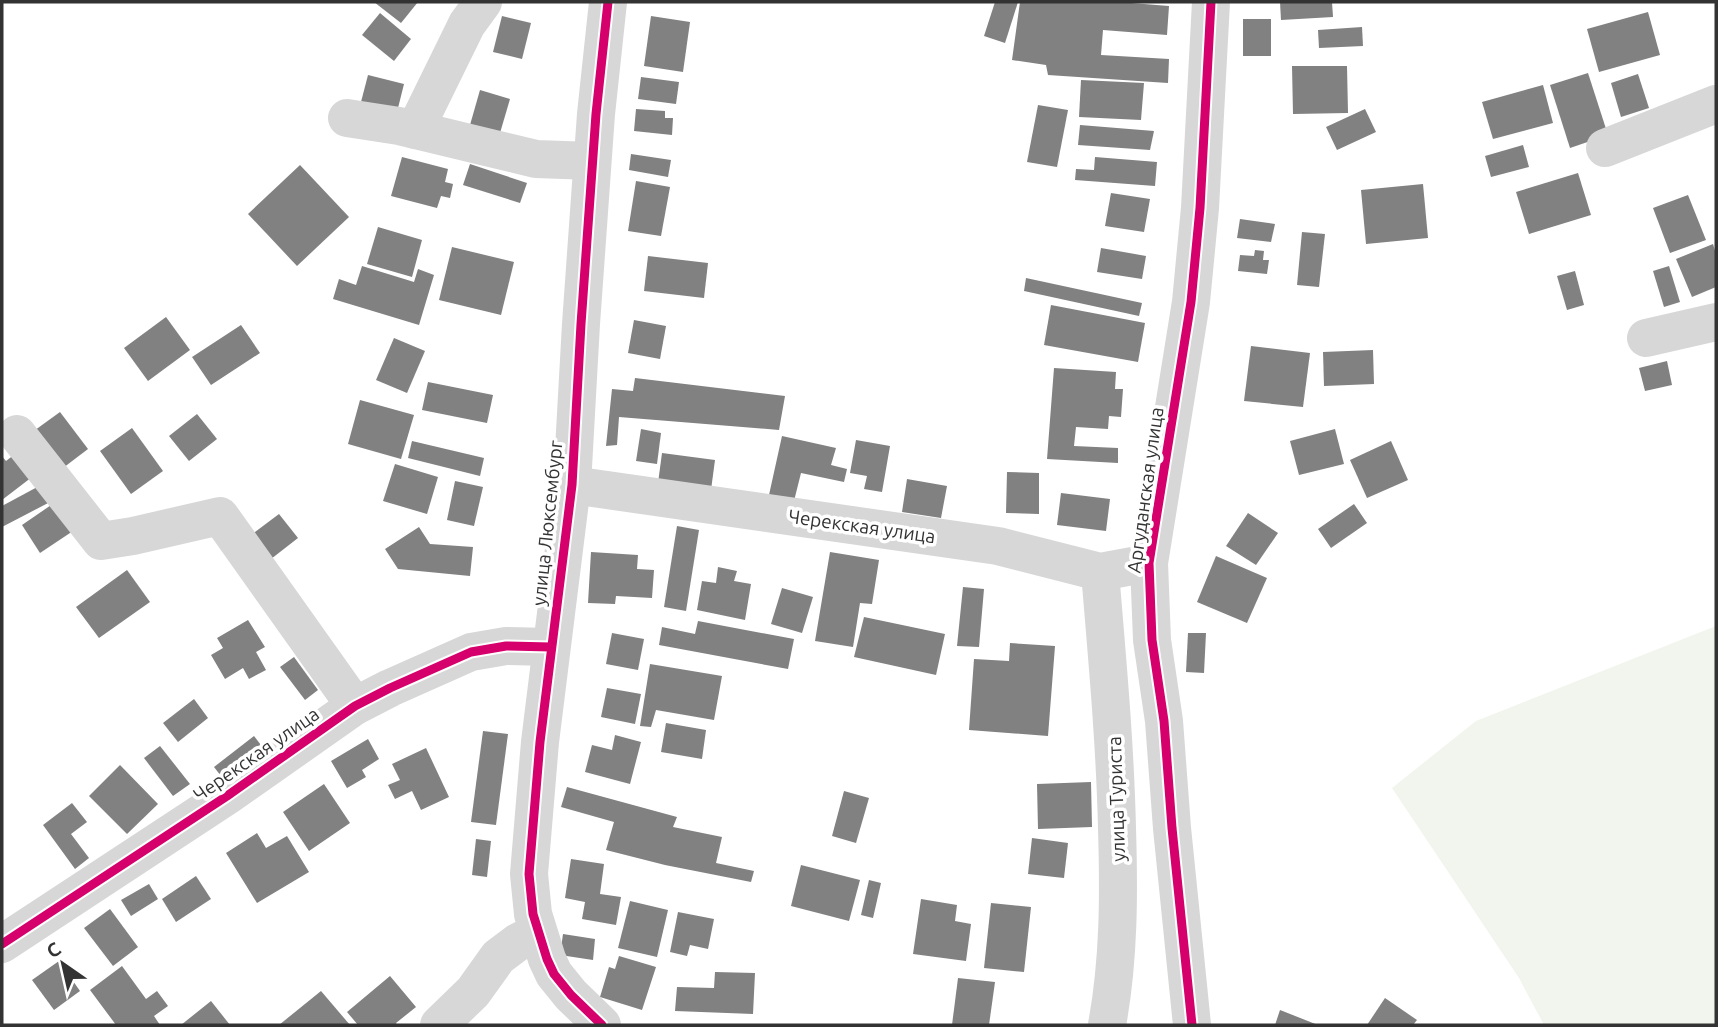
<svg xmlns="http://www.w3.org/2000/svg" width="1718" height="1027" viewBox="0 0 1718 1027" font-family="Ubuntu,sans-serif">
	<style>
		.green { fill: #f1f5ed }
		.building { fill: #818181 }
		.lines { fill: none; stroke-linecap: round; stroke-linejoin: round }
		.minor { stroke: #d7d7d7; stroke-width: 38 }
		.cycleway-casing { stroke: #fff; stroke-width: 13 }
		.cycleway { stroke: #d6006c; stroke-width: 9 }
		.labels { text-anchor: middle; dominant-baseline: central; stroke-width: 7; stroke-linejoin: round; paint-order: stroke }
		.street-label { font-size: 19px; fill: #333; stroke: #fff }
	</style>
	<rect width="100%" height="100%" fill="#fff"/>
	<!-- green -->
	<polygon class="green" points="1716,626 1716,1025 1544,1025 1519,978 1392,788 1476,721"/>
	<!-- building -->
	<g class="building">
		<polygon points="374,2 418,2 401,23"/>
		<polygon points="995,2 1018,2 1005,43 984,36"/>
		<polygon points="1020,2 1119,2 1169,6 1167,35 1103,30 1101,55 1169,59 1168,83 1048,75 1046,65 1012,60"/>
		<polygon points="1280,2 1332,2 1333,17 1281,20"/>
		<polygon points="1648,12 1660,55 1599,72 1587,29"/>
		<polygon points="380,13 411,39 394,61 362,35"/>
		<polygon points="502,16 531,23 522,59 493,52"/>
		<polygon points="651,16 690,22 683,72 644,66"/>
		<rect x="1243" y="19" width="28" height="37"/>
		<polygon points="1362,27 1363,46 1319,48 1318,30"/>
		<polygon points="1292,66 1347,66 1348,113 1293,114"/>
		<polygon points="1588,73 1608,135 1570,148 1550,85"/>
		<polygon points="1638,74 1649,108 1621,117 1611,83"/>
		<polygon points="368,75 404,84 397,112 361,102"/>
		<polygon points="641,77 679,82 676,104 638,99"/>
		<polygon points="1081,80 1144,83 1141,120 1079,117"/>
		<polygon points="1543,85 1553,123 1493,139 1482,102"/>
		<polygon points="480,90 510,99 500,133 470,125"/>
		<polygon points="1038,105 1068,110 1057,167 1027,162"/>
		<polygon points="636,109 665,111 665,118 673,118 672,135 634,131"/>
		<polygon points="1365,109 1376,132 1337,150 1326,127"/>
		<polygon points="1080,125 1154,131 1150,150 1078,145"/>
		<polygon points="1523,145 1529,167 1491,177 1485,156"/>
		<polygon points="631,154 671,160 668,177 629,170"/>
		<polygon points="402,157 448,169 445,182 453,184 450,198 441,196 437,208 391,196"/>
		<polygon points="1095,157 1157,162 1155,186 1075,180 1076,169 1094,170"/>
		<polygon points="470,164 527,183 520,203 463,185"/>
		<polygon points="300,165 349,217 297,266 248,214"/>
		<polygon points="1578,173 1591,215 1529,234 1516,192"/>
		<polygon points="636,181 670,187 661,236 628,231"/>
		<polygon points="1423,184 1428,238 1366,244 1361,190"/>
		<polygon points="1111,193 1150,199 1144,232 1105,226"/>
		<polygon points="1688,195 1706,240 1670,253 1653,208"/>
		<polygon points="1240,219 1275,224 1271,242 1237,238"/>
		<polygon points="378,227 422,240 412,277 367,264"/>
		<polygon points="1302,232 1325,234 1319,287 1297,285"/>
		<polygon points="1713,244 1716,254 1716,287 1692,297 1676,259"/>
		<polygon points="452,247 514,262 501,315 439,300"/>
		<polygon points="1101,248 1146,256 1142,279 1097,272"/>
		<polygon points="1255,250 1264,251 1263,260 1269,260 1267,274 1238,271 1240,255 1254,256"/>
		<polygon points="648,256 708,263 704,298 644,291"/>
		<polygon points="362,266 414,282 418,269 434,275 419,325 333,299 339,279 356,285"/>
		<polygon points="1669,266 1680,302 1664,307 1653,271"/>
		<polygon points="1575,271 1584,305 1567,310 1557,276"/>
		<polygon points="1026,278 1142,303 1139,316 1024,291"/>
		<polygon points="1051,305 1145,323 1138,362 1044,345"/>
		<polygon points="166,317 190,350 148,381 124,348"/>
		<polygon points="634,320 666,326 660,359 628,353"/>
		<polygon points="241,325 260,353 211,385 192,357"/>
		<polygon points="394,338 425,351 407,393 376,380"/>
		<polygon points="1251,346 1310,353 1303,407 1244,401"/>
		<polygon points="1373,350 1374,384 1324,386 1323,352"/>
		<polygon points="1667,361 1672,385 1645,391 1639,368"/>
		<polygon points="1054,368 1116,372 1115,389 1123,389 1121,417 1109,416 1108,429 1076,427 1074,446 1118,448 1118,463 1047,459"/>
		<polygon points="635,378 785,396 779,430 619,417 617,445 606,446 612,389 633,391"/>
		<polygon points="428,382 493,395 487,423 422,410"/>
		<polygon points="360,400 414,415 401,459 348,444"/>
		<polygon points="60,412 88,449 59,471 31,433"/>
		<polygon points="197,414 217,439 189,461 169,436"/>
		<polygon points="132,428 163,471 131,494 100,451"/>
		<polygon points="641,429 661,433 657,464 636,461"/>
		<polygon points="1335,429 1344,464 1299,475 1290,441"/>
		<polygon points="782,436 836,448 831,465 847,469 844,482 801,473 792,509 767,504"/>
		<polygon points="856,440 890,446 882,492 864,489 867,476 850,473"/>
		<polygon points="412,441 484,458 480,476 408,458"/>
		<polygon points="1391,441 1408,480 1367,498 1350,460"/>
		<polygon points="662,453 715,460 711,490 658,483"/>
		<polygon points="15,454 32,477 2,500 2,456 6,461"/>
		<polygon points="395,464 438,477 427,514 383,501"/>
		<polygon points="1007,472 1039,473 1039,514 1006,513"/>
		<polygon points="907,479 947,486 941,518 902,512"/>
		<polygon points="455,481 483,487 474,526 447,520"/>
		<polygon points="41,485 50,502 2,527 2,506"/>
		<polygon points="1061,493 1110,499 1106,531 1057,525"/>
		<polygon points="57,501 76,529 40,553 22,525"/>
		<polygon points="1354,504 1367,523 1331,548 1318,529"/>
		<polygon points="1248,513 1278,533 1256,565 1226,546"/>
		<polygon points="279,514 298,538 262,566 243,541"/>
		<polygon points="677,526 699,530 686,611 664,607"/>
		<polygon points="419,527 430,544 473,547 470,576 398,569 385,549"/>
		<polygon points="591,552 638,555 637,569 654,570 652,598 616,596 615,604 588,603"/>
		<polygon points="830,552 879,560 872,604 860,603 853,647 815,641"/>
		<polygon points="1216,556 1267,578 1247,623 1197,602"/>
		<polygon points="718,567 737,571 734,581 751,584 745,620 697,610 702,581 716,583"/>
		<polygon points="127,570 150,602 99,638 76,607"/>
		<polygon points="963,587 984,589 979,647 957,646"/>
		<polygon points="782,588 813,597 802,633 771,624"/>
		<polygon points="864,617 945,634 936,675 854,657"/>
		<polygon points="248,620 265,647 256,652 266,670 249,679 243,668 225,679 211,655 223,648 217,638"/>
		<polygon points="698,621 794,639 788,669 659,645 662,627 695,634"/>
		<polygon points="612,633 644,639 638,670 606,664"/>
		<polygon points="1188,633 1206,633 1204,673 1186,672"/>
		<polygon points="1010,643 1055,646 1048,736 969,730 974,659 1009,661"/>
		<polygon points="294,657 318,690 305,700 280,667"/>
		<polygon points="650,664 722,676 714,720 656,710 651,727 640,726"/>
		<polygon points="607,688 641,694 635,724 601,717"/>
		<polygon points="194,699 208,718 178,742 163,723"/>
		<polygon points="666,723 706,730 702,759 661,752"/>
		<polygon points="483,731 508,734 496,825 471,822"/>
		<polygon points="615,735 641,742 630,784 585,772 592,745 612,750"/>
		<polygon points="254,736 264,749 224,780 214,767"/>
		<polygon points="368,739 379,759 362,770 366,777 347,788 331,761"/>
		<polygon points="160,746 190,784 173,796 144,758"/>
		<polygon points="426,748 449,797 421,810 412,791 395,799 388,785 400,780 392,764"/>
		<polygon points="120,765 158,804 127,834 89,796"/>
		<polygon points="1091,782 1092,827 1038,829 1037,784"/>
		<polygon points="324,784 350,823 309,851 283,812"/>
		<polygon points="567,787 677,817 673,827 722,837 716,863 754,871 751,882 665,865 606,850 614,822 561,807"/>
		<polygon points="844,791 869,798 856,843 832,836"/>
		<polygon points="72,803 87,822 71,834 89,858 75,869 43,825"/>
		<polygon points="257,833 266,848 287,836 309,872 257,903 226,853"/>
		<polygon points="1032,838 1068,843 1064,878 1028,874"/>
		<polygon points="476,839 491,841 487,877 472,875"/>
		<polygon points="571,859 604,864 600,894 621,897 616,925 582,919 585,902 565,898"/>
		<polygon points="801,865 860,880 849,921 791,906"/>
		<polygon points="196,876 211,899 176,922 162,899"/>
		<polygon points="869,880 881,883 873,918 861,915"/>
		<polygon points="149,884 158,899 131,916 121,900"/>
		<polygon points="921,899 957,905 955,921 971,924 966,961 913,954"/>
		<polygon points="630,901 668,910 657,957 618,948"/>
		<polygon points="991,903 1031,907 1024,972 984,968"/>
		<polygon points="110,909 138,947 113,966 84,928"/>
		<polygon points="678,912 714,919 708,949 690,945 687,956 670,952"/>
		<polygon points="563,934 595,939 593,960 560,955"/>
		<polygon points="619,956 656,967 642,1010 600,997 609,967 615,969"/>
		<polygon points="59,961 80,991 54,1010 32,980"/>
		<polygon points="122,966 146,999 157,991 168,1006 154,1016 160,1025 116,1025 90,990"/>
		<polygon points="715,972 755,973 753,1014 675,1011 677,987 714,988"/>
		<polygon points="390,976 416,1007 396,1023 397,1025 358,1025 347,1012"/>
		<polygon points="958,978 995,982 989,1025 952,1025"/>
		<polygon points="321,991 350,1025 279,1025"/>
		<polygon points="1385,998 1417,1020 1413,1025 1367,1025"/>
		<polygon points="211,1001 230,1025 181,1025"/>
		<polygon points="1280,1010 1318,1025 1275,1025"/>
	</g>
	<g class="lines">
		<!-- minor -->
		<g class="minor">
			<polyline points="347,118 399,126 536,159 592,161"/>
			<polyline points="415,130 467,24 483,2"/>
			<polyline points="1605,148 1716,104"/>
			<polyline points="1646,338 1716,322"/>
			<polyline points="17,434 101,541 133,536 220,516 355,706"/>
			<polyline points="572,485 998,546 1100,572 1149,563"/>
			<path d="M1100 572C1107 657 1115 742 1117 828 1119 894 1119 960 1107 1025"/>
			<polyline points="2,944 227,796 355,706 390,688 471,652 506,646 551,647"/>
			<polyline points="439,1025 473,992 498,957 518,942 538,932"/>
			<polyline points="602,1025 571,995 554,974 547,959 533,914 529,874 540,742 572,485 581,324 596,114 608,2"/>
			<polyline points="1192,1025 1172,828 1164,721 1152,640 1149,563 1191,302 1200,208 1211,2"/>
		</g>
		<!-- cycleway casing -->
		<g class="cycleway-casing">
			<g id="cycleway">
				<polyline points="2,944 227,796 355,706 390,688 471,652 506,646 551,647"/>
				<polyline points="602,1025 571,995 554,974 547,959 533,914 529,874 540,742 572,485 581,324 596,114 608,2"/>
				<polyline points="1192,1025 1172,828 1164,721 1152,640 1149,563 1191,302 1200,208 1211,2"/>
			</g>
		</g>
		<!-- cycleway -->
		<use href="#cycleway" class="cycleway"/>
	</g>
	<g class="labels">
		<!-- street labels -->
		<g class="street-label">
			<text transform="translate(1145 490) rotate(-82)">Аргуданская улица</text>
			<text transform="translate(547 523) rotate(-84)">улица Люксембург</text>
			<text transform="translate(862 526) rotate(8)">Черекская улица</text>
			<text transform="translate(256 754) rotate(-35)">Черекская улица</text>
			<text transform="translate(1116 799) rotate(-92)">улица Туриста</text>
		</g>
	</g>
	<!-- border -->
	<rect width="1718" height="1027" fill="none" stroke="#333333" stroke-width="7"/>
	<!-- north arrow -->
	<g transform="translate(63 964) rotate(326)" stroke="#ffffff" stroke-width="5" paint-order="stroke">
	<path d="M0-5L12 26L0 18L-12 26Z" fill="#333333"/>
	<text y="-10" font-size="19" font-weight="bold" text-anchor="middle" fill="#333333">С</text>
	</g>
</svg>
